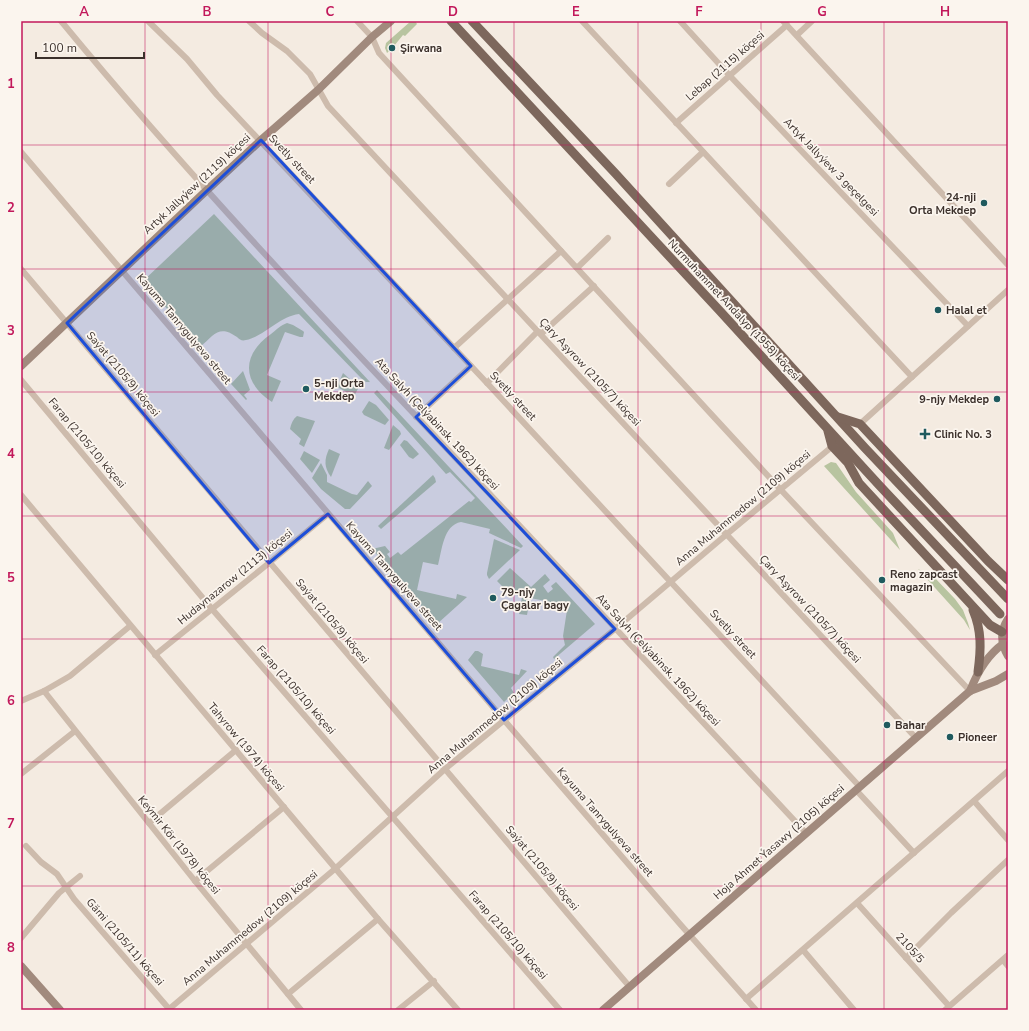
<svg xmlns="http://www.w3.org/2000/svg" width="1029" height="1031" viewBox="0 0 1029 1031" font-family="'Nunito Sans',sans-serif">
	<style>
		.green { fill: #b8c4a0 }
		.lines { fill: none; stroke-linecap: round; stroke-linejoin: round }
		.street { stroke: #cdbbac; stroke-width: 6 }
		.secondary { stroke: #a18a7d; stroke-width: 8 }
		.primary { stroke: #7d675c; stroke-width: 9 }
		.marked { fill: #1d4ed8; fill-opacity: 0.2; stroke: #1d4ed8; stroke-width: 3; stroke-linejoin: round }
		.grid { fill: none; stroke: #c2185b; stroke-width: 1; stroke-opacity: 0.55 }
		.poi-dot { fill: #1f5a5e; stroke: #fbf5ee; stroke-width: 1.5 }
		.labels { text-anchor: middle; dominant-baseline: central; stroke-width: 3.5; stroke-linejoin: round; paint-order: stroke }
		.poi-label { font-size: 11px; font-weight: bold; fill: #3b302b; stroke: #fbf5ee; text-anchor: start }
		.street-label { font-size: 11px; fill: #3b302b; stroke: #fbf5ee }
		.neatline { fill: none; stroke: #c2185b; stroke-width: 1.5 }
		.grid-label { font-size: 13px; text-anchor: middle; font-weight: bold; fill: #c2185b }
	</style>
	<rect width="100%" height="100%" fill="#f4ebe1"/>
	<!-- green -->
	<g class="green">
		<polygon points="411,21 415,21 417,24 405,36 403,35 394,46 392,45 389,48 390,50 387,53 385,48 386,43"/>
		<path d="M214 214 370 382H366L361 378 299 314C278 317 265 336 246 340 242 341 240 340 237 337 219 324 214 335 200 347L143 281Z"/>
		<path d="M287 323 293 325 303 331 304 332 303 337H300L285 332 267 375 281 381 272 402C241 382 242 354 271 334 276 330 281 325 287 323Z"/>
		<polygon points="243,371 250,390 244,395 247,399 246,400 231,384"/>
		<polygon points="343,373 359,387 354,396 337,387"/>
		<path d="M377 390 523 546 521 548 489 533 490 529 461 522C443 525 442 551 438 565L423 562 417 590 456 599 457 594 467 597 437 624 372 549 385 546 390 552 387 554 390 558 398 552 401 555 469 501 471 502 475 498 450 472 446 474 374 393Z"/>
		<polygon points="369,401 376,405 389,420 385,425 364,415 362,412"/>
		<path d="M297 416 315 421 304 447 299 444 301 439 290 429C291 424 293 419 297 416Z"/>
		<polygon points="393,425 400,431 401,434 389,450 384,448"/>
		<polygon points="404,440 407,441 419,454 413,459 409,457 400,445"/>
		<path d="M329 449 340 454 331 477C324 467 324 460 329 449Z"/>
		<polygon points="304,451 320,460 312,473 300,459"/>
		<polygon points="831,462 836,463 856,492 893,533 900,550 824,466"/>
		<polygon points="321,463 327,475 327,482 352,494 357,495 368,481 372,486 350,509 345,509 321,489 312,478"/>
		<polygon points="433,475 435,478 436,482 381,529 378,526"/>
		<polygon points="494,539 520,550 489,579 487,575 487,573"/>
		<polygon points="510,568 531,587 545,574 550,580 543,586 548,593 553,589 551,586 556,582 595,624 554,659 553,657 565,645 563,636 567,610 561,609 561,604 530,598 527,615 519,614 522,597 507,591 497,581"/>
		<polygon points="918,569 934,577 955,599 963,610 968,623 970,630 964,620"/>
		<polygon points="475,651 478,651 483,654 481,666 519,675 521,669 527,671 511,688 514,693 504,702 468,660"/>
	</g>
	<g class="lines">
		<!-- street -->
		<g class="street">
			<path d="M61 21C210 202 374 371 534 541 625 638 715 736 806 833"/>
			<polyline points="148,21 187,59 217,95 487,383 860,787"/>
			<polyline points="249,21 262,33 287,51 310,74 328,106 916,738"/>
			<polyline points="357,21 372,37 379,53 781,490 970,691"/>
			<polyline points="582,21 912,377"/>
			<polyline points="680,21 730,76 968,326"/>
			<polyline points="783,21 1008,265"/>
			<polyline points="797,35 812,21"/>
			<polyline points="676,123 787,25"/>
			<polyline points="21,152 504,720 680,924 756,1010"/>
			<polyline points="669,184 703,152"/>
			<polyline points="577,268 608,238"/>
			<polyline points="21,269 629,986"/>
			<polyline points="541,334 594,286"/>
			<polyline points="454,348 561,251"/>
			<polyline points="21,380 212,609 560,1010"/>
			<polyline points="487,383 538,331"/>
			<polyline points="416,417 471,366"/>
			<polyline points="860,424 1008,290"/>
			<polyline points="21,495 378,919 458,1010"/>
			<polyline points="155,655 269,563 328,514"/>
			<polyline points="44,691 195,881 301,1010"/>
			<polyline points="21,701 44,691 70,676 130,626"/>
			<polyline points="21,774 75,731"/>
			<polyline points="856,790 914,853"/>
			<polyline points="974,801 1008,840"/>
			<polyline points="149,823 236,750"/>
			<polyline points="26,846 41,862 57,874 74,899 170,1010"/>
			<polyline points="195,881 284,807"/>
			<polyline points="857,903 949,1006"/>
			<polyline points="21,938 59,893 80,876"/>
			<polyline points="803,950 854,1010"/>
			<polyline points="906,958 951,913 1008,860"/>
			<polyline points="1003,960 1008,966"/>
			<polyline points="288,994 378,919"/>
			<polyline points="746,999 1008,771"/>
			<polyline points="168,1010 336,868 445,769 615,629 727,534 834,445"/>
			<polyline points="398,1010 434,981"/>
			<polyline points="945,1010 1008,955"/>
		</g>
		<!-- secondary -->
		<g class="secondary">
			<polyline points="21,366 207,190 261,140 318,90 372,37 391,21"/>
			<path d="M1008 619C1000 631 1001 644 1008 656"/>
			<path d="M970 691C977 673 986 656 1003 644"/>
			<polyline points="21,966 60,1010"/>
			<polyline points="603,1010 970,691 996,681 1008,674"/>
		</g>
		<!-- primary -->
		<g class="primary">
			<polyline points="451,21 719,310 879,485 1000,614"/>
			<polyline points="472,21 615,173 865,448 1008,599"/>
			<polyline points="838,417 860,424 988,561 1008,580"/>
			<polyline points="828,431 832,446 848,463 859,483 990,625 1002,632"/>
			<path d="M973 610C982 631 981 650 978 672"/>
		</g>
	</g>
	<!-- marked area -->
	<path class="marked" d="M261 140 471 366 416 417 615 629 504 720 328 514 269 563 67 323Z"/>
	<!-- grid -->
	<path class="grid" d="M145 21V1010M268 21V1010M391 21V1010M514 21V1010M638 21V1010M761 21V1010M884 21V1010M21 145H1008M21 269H1008M21 392H1008M21 516H1008M21 639H1008M21 762H1008M21 886H1008"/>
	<!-- markers -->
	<g class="poi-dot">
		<circle cx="392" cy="48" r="4"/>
		<circle cx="984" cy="203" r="4"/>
		<circle cx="938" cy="310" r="4"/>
		<circle cx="306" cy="389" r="4"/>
		<circle cx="997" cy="399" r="4"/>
		<path d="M923 428h4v4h4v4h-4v4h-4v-4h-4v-4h4z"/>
		<circle cx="882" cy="580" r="4"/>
		<circle cx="493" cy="598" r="4"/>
		<circle cx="887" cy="725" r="4"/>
		<circle cx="950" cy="737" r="4"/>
	</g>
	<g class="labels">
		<!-- poi labels -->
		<g class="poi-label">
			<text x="400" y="48">Şirwana</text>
			<text x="976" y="197" text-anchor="end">24-nji<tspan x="976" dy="13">Orta Mekdep</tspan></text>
			<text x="946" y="310">Halal et</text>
			<text x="314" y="383">5-nji Orta<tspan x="314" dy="13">Mekdep</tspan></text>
			<text x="989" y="399" text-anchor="end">9-njy Mekdep</text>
			<text x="934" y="434">Clinic No. 3</text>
			<text x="890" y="574">Reno zapcast<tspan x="890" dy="13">magazin</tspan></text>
			<text x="501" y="592">79-njy<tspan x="501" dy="13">Çagalar bagy</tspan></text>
			<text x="895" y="725">Bahar</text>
			<text x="958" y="737">Pioneer</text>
		</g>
		<!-- street labels -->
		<g class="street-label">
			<text transform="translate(725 66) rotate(-41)">Lebap (2115) köçesi</text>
			<text transform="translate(292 159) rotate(47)">Svetly street</text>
			<text transform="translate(831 167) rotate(46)">Artyk Jallyýew 3 geçelgesi</text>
			<text transform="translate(197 184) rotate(-43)">Artyk Jallyýew (2119) köçesi</text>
			<text transform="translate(734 310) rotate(47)">Nurmuhammet Andalyp (1958) köçesi</text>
			<text transform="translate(184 329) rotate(50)">Kayuma Tanrygulyeva street</text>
			<text transform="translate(590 372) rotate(47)">Çary Aşyrow (2105/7) köçesi</text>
			<text transform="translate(123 374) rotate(50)">Saýat (2105/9) köçesi</text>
			<text transform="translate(513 396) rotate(47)">Svetly street</text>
			<text transform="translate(437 424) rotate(47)">Ata Salyh (Çelýabinsk, 1962) köçesi</text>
			<text transform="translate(87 443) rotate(50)">Farap (2105/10) köçesi</text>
			<text transform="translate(743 508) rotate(-40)">Anna Muhammedow (2109) köçesi</text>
			<text transform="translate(394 576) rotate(49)">Kayuma Tanrygulyeva street</text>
			<text transform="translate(235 577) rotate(-39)">Hudaynazarow (2113) köçesi</text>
			<text transform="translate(810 609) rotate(47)">Çary Aşyrow (2105/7) köçesi</text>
			<text transform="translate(332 621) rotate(50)">Saýat (2105/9) köçesi</text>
			<text transform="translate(733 634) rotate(47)">Svetly street</text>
			<text transform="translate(658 660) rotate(47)">Ata Salyh (Çelýabinsk, 1962) köçesi</text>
			<text transform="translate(296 690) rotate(49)">Farap (2105/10) köçesi</text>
			<text transform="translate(495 716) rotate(-40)">Anna Muhammedow (2109) köçesi</text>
			<text transform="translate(246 747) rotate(50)">Tahyrow (1974) köçesi</text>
			<text transform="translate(605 822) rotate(49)">Kayuma Tanrygulyeva street</text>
			<text transform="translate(779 842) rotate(-41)">Hoja Ahmet Ýasawy (2105) köçesi</text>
			<text transform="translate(179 845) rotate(51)">Keýmir Kör (1978) köçesi</text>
			<text transform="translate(542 868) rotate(50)">Saýat (2105/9) köçesi</text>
			<text transform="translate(250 928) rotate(-40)">Anna Muhammedow (2109) köçesi</text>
			<text transform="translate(508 935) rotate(49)">Farap (2105/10) köçesi</text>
			<text transform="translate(125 942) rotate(49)">Gämi (2105/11) köçesi</text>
			<text transform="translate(910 948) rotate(48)">2105/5</text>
		</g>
	</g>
	<!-- border -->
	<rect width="1029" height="1031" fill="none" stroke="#fbf5ee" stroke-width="44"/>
	<!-- scale -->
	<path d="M36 52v6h108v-6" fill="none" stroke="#3b302b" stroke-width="2"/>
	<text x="42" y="52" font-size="12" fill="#3b302b" stroke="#fbf5ee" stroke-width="3" paint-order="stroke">100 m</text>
	<rect x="22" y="22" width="985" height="987" class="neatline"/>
	<g class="grid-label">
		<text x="84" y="16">A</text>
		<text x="207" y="16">B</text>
		<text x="330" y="16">C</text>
		<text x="453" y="16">D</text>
		<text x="576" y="16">E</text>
		<text x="699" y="16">F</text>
		<text x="822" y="16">G</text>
		<text x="945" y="16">H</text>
		<text x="11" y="88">1</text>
		<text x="11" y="212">2</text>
		<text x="11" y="335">3</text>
		<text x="11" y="458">4</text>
		<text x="11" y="582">5</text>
		<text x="11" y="705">6</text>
		<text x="11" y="828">7</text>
		<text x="11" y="952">8</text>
	</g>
</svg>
